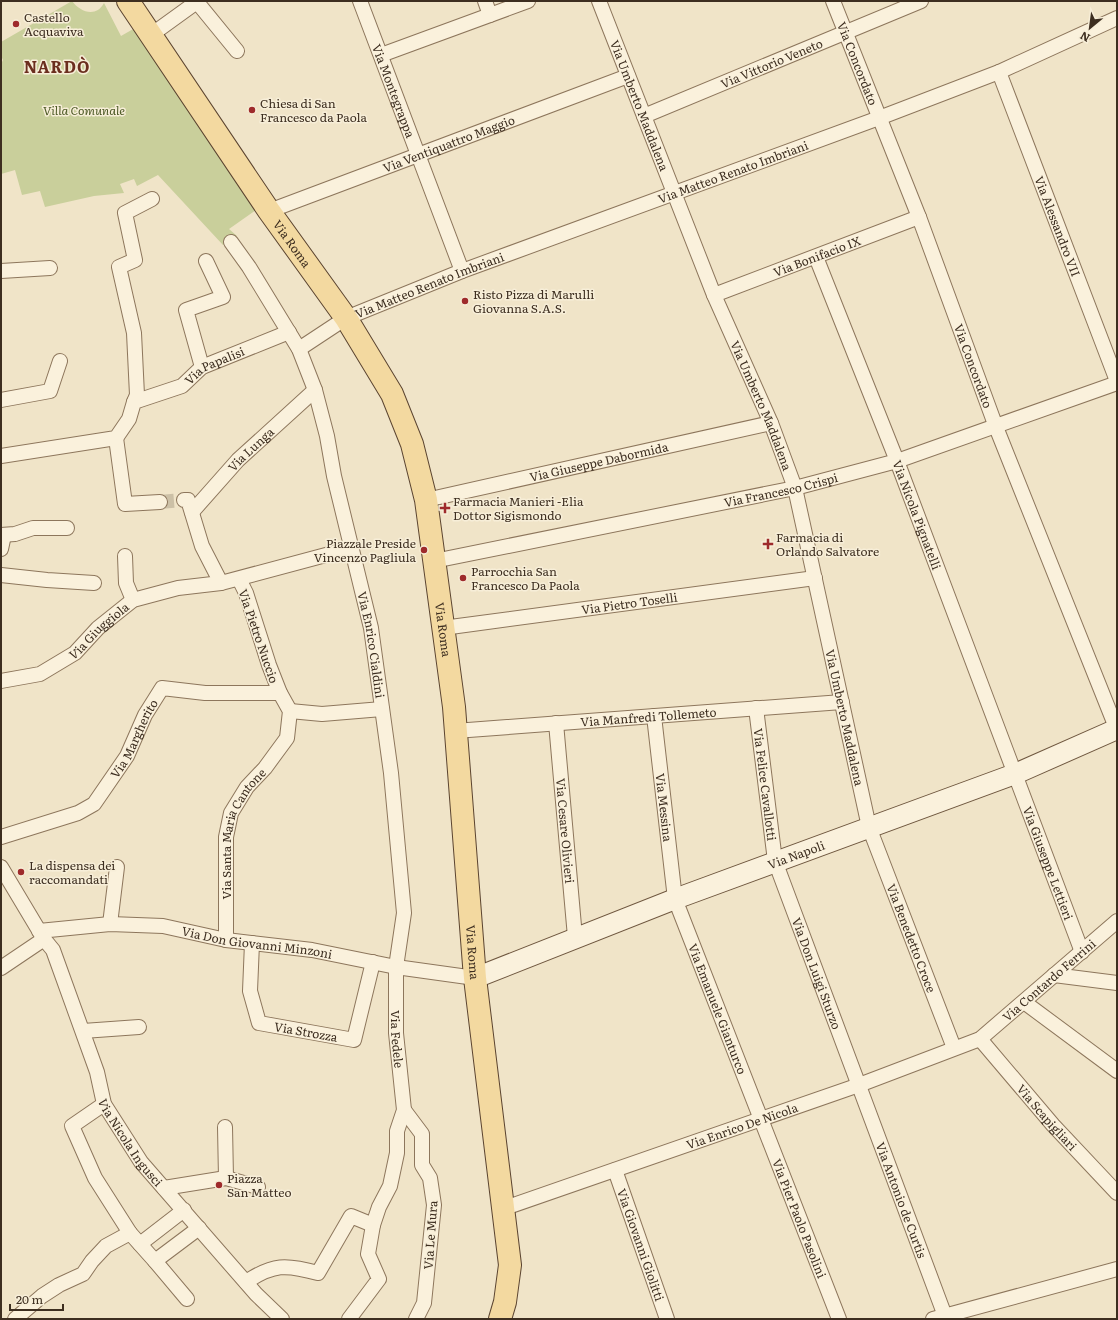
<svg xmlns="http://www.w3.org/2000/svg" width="1118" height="1320" viewBox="0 0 1118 1320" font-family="Literata,serif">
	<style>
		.green { fill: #c9cf9b }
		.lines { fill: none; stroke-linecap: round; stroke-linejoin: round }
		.street-tunnel { stroke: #ccc0a6; stroke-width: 14; stroke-dasharray: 14 7; stroke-linecap: butt }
		.street-casing { stroke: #8d765c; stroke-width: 16 }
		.secondary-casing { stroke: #6f573f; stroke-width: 22 }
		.primary-casing { stroke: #5b4430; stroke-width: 24 }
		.street { stroke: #faf1dc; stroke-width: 14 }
		.secondary { stroke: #faf1dc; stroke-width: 20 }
		.primary { stroke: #f3d9a0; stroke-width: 22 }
		.poi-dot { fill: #9e2a2b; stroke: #f7eed8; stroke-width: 1.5 }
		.labels { text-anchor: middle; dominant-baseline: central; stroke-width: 3; stroke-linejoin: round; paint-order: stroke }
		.poi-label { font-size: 12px; fill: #3d2e20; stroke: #f7eed8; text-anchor: start }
		.street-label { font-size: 12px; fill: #3d2e20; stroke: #f7eed8 }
		.park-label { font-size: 12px; font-style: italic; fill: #4d5a26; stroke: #f7eed8 }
		.district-label { font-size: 16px; font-weight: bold; letter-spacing: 1px; fill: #6b2e1e; stroke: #f7eed8 }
	</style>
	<rect width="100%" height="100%" fill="#f0e4c8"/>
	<!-- green -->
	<path class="green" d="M72 1C80 12 96 18 104 3L121 36 135 28 256 210 229 229 237 236 223 245 158 175 137 186 134 179 120 184 124 193 94 196 45 207 40 191 22 195 15 170 1 174V64L3 60 1 56V42Z"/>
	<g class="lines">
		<!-- street-tunnel -->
		<polyline class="street-tunnel" points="160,502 184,500"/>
		<!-- street casing -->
		<g class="street-casing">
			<g id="street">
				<path id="s1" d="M360 1 462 271"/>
				<polyline points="485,1 490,15"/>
				<path id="s2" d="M599 1 714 295 771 423 795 488 869 827 954 1048"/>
				<path id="s3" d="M833 1 919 217 996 427 1117 730"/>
				<polyline points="197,2 237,51"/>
				<polyline points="151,35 198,1"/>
				<polyline points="381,55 528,1"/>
				<path id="s4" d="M999 72 1117 381"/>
				<path id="s5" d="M644 116 921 1"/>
				<path id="s6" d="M269 211 628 76"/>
				<path id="s7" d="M231 242 249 267 299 349 315 390 327 436 334 476 371 628 391 773 404 913 396 967V1033L404 1110 397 1131V1153L390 1186 379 1207 373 1225 368 1254 379 1279 349 1319"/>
				<path id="s8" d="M816 257 897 461 1082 952"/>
				<polyline points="1,271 50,268"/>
				<path id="s9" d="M714 295 919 217"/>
				<path id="s10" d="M299 349 346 318 462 271 879 118 999 72 1117 18"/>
				<polyline points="202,367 186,310 223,297 206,261"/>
				<polyline points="1,400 50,391 60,361"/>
				<polyline points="134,402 137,395 134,333 119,267 135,260 125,213 152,199"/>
				<polyline points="116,438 125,504 160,502"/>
				<path id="s11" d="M1 456 116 438 129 419 134 402 182 386 202 367 289 332"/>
				<polyline points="184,500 188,500 202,546 221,583"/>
				<path id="s12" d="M426 500 771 423"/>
				<path id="s13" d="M192 512 238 460 315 390"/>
				<polyline points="1,535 15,534 33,528 67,528"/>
				<polyline points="1,549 4,535"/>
				<polyline points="125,556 126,583 133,600"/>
				<path id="s14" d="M434 561 795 488 897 461 1117 383"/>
				<polyline points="1,575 47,580 94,583"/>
				<path id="s15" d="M443 628 815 578"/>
				<path id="s16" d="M1 681 40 674 75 653 98 628 133 600 178 588 221 583 352 548"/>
				<path id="s17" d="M756 708 775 861 945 1316"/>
				<polyline points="290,711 322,714 382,709"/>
				<path id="s18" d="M654 716 675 899 839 1319"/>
				<path id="s19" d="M556 723 575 937"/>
				<path id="s20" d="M455 731 842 702"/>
				<path id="s21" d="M1 837 78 813 94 804 127 756 145 715 162 688 205 693H280"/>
				<path id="s22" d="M1 867 44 939 53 950 97 1072 104 1104 141 1162 256 1294 282 1319"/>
				<polyline points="110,924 117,867"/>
				<path id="s23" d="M39 931 110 924 163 926 226 940 312 950 396 967 475 978"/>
				<path id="s24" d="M226 940V837L231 813 247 787 265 768 287 738 290 711 280 693 269 665 246 593 239 579"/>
				<path id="s25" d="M252 943 250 991 259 1023 354 1040 373 962"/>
				<polyline points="1,968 44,939"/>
				<polyline points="1054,975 1117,983"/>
				<polyline points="1024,1002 1117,1071"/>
				<polyline points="83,1031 139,1027"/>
				<path id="s26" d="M980 1039 1053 1125 1117 1193"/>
				<polyline points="104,1104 72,1126 95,1178 130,1233"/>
				<polyline points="404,1110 422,1134 422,1165 430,1178 434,1205 424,1303 416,1319"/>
				<polyline points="225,1127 226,1178"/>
				<path id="s27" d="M615 1170 667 1319"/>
				<polyline points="164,1188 226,1178 258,1187"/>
				<path id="s28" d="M502 1209 859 1085 980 1039 1117 921"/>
				<polyline points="140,1244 184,1210"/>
				<polyline points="155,1261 187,1299"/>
				<path d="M246 1282C273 1264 286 1264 318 1273L351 1216 373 1225"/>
				<polyline points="15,1319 42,1296 59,1285 83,1274 92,1261 106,1246 130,1233 155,1261 199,1228"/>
				<polyline points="933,1319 1117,1269"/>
			</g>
		</g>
		<!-- secondary casing -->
		<g class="secondary-casing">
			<g id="secondary">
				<path id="s29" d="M475 978 675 899 1015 774 1117 729"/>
			</g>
		</g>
		<!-- primary casing -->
		<g class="primary-casing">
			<g id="primary">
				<path id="s30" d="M128 1 269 211 346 318 392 394 412 444 426 500 454 707 475 978 510 1265 505 1302 500 1319"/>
			</g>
		</g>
		<!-- street -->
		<use href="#street" class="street"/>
		<!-- secondary -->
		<use href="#secondary" class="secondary"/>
		<!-- primary -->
		<use href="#primary" class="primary"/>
	</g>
	<!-- markers -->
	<g class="poi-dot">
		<circle cx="16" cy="24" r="4"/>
		<circle cx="252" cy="110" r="4"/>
		<circle cx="465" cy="301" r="4"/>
		<path d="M443 502h4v4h4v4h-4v4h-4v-4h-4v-4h4z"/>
		<path d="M766 538h4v4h4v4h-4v4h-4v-4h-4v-4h4z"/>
		<circle cx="424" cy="550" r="4"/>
		<circle cx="463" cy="578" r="4"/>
		<circle cx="21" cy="872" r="4"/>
		<circle cx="219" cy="1185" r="4"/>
	</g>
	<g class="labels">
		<!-- poi labels -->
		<g class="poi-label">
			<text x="24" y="17">Castello<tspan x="24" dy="14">Acquaviva</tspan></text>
			<text x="260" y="103">Chiesa di San<tspan x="260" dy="14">Francesco da Paola</tspan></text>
			<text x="473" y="294">Risto Pizza di Marulli<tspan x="473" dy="14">Giovanna S.A.S.</tspan></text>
			<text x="453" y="501">Farmacia Manieri -Elia<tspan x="453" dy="14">Dottor Sigismondo</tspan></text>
			<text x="776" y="537">Farmacia di<tspan x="776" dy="14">Orlando Salvatore</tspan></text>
			<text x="416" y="543" text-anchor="end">Piazzale Preside<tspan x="416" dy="14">Vincenzo Pagliula</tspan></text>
			<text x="471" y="571">Parrocchia San<tspan x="471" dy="14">Francesco Da Paola</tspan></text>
			<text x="29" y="865">La dispensa dei<tspan x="29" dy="14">raccomandati</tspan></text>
			<text x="227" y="1178">Piazza<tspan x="227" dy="14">San Matteo</tspan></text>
		</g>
		<!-- street labels -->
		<g class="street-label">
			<text stroke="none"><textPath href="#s5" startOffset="138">Via Vittorio Veneto</textPath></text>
			<text stroke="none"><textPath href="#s3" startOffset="67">Via Concordato</textPath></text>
			<text stroke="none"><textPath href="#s1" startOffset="96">Via Montegrappa</textPath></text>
			<text stroke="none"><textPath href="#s2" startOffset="112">Via Umberto Maddalena</textPath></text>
			<text stroke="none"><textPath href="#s6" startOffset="192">Via Ventiquattro Maggio</textPath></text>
			<text stroke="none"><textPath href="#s10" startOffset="470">Via Matteo Renato Imbriani</textPath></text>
			<text stroke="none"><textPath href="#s4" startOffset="165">Via Alessandro VII</textPath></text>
			<text stroke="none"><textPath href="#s30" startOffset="293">Via Roma</textPath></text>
			<text stroke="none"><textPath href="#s9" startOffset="110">Via Bonifacio IX</textPath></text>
			<text stroke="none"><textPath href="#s10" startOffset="146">Via Matteo Renato Imbriani</textPath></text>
			<text stroke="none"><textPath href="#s3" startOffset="391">Via Concordato</textPath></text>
			<text stroke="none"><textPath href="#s11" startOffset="247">Via Papalisi</textPath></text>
			<text stroke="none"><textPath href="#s2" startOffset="436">Via Umberto Maddalena</textPath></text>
			<text stroke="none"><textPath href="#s13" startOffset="86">Via Lunga</textPath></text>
			<text stroke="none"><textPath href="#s12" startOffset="177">Via Giuseppe Dabormida</textPath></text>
			<text stroke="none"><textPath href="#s14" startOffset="354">Via Francesco Crispi</textPath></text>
			<text stroke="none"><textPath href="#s8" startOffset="277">Via Nicola Pignatelli</textPath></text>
			<text stroke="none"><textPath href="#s15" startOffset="188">Via Pietro Toselli</textPath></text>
			<text stroke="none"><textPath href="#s16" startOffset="113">Via Giuggiola</textPath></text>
			<text stroke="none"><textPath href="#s30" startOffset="716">Via Roma</textPath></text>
			<text transform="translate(259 636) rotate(71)">Via Pietro Nuccio</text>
			<text stroke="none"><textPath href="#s7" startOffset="432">Via Enrico Cialdini</textPath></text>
			<text stroke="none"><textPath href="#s20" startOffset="194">Via Manfredi Tollemeto</textPath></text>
			<text stroke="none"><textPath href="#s2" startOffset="760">Via Umberto Maddalena</textPath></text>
			<text stroke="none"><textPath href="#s21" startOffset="176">Via Margherito</textPath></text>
			<text stroke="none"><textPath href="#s17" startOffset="77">Via Felice Cavallotti</textPath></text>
			<text stroke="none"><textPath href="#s18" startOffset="92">Via Messina</textPath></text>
			<text stroke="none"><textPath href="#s19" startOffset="108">Via Cesare Olivieri</textPath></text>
			<text stroke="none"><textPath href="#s24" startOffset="111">Via Santa Maria Cantone</textPath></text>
			<text stroke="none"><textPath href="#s29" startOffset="344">Via Napoli</textPath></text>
			<text stroke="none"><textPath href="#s8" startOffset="649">Via Giuseppe Lettieri</textPath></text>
			<text stroke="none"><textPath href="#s2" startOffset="991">Via Benedetto Croce</textPath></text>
			<text stroke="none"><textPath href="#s23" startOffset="220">Via Don Giovanni Minzoni</textPath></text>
			<text stroke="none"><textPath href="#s30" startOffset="1040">Via Roma</textPath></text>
			<text stroke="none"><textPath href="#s17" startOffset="274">Via Don Luigi Sturzo</textPath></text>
			<text stroke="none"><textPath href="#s28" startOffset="598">Via Contardo Ferrini</textPath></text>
			<text stroke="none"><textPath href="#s18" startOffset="302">Via Emanuele Gianturco</textPath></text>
			<text stroke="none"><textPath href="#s25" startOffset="129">Via Strozza</textPath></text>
			<text stroke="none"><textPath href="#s7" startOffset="829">Via Fedele</textPath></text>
			<text stroke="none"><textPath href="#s26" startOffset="103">Via Scapigliari</textPath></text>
			<text stroke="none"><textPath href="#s28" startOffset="254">Via Enrico De Nicola</textPath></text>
			<text stroke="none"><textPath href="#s22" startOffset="307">Via Nicola Ingusci</textPath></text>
			<text stroke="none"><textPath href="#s17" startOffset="516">Via Antonio de Curtis</textPath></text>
			<text stroke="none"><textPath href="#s18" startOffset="527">Via Pier Paolo Pasolini</textPath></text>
			<text transform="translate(430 1235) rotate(-86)">Via Le Mura</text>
			<text stroke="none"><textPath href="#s27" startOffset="79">Via Giovanni Giolitti</textPath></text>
		</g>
		<!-- park labels -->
		<g class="park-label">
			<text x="84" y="110">Villa Comunale</text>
		</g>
		<!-- district labels -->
		<g class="district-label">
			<text x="57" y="66">NARDÒ</text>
		</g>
	</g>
	<!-- border -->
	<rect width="1118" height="1320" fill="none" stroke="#3d2e20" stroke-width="4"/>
	<!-- north arrow -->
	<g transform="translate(1090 28) rotate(209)" stroke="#f7eed8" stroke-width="3" paint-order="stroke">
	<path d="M0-3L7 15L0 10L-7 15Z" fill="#3d2e20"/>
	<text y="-6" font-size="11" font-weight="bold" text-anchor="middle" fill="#3d2e20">N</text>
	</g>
	<!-- scale -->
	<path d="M10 1304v6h53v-6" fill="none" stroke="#3d2e20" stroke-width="2"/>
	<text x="16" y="1304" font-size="12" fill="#3d2e20" stroke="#f7eed8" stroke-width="3" paint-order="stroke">20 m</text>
</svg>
